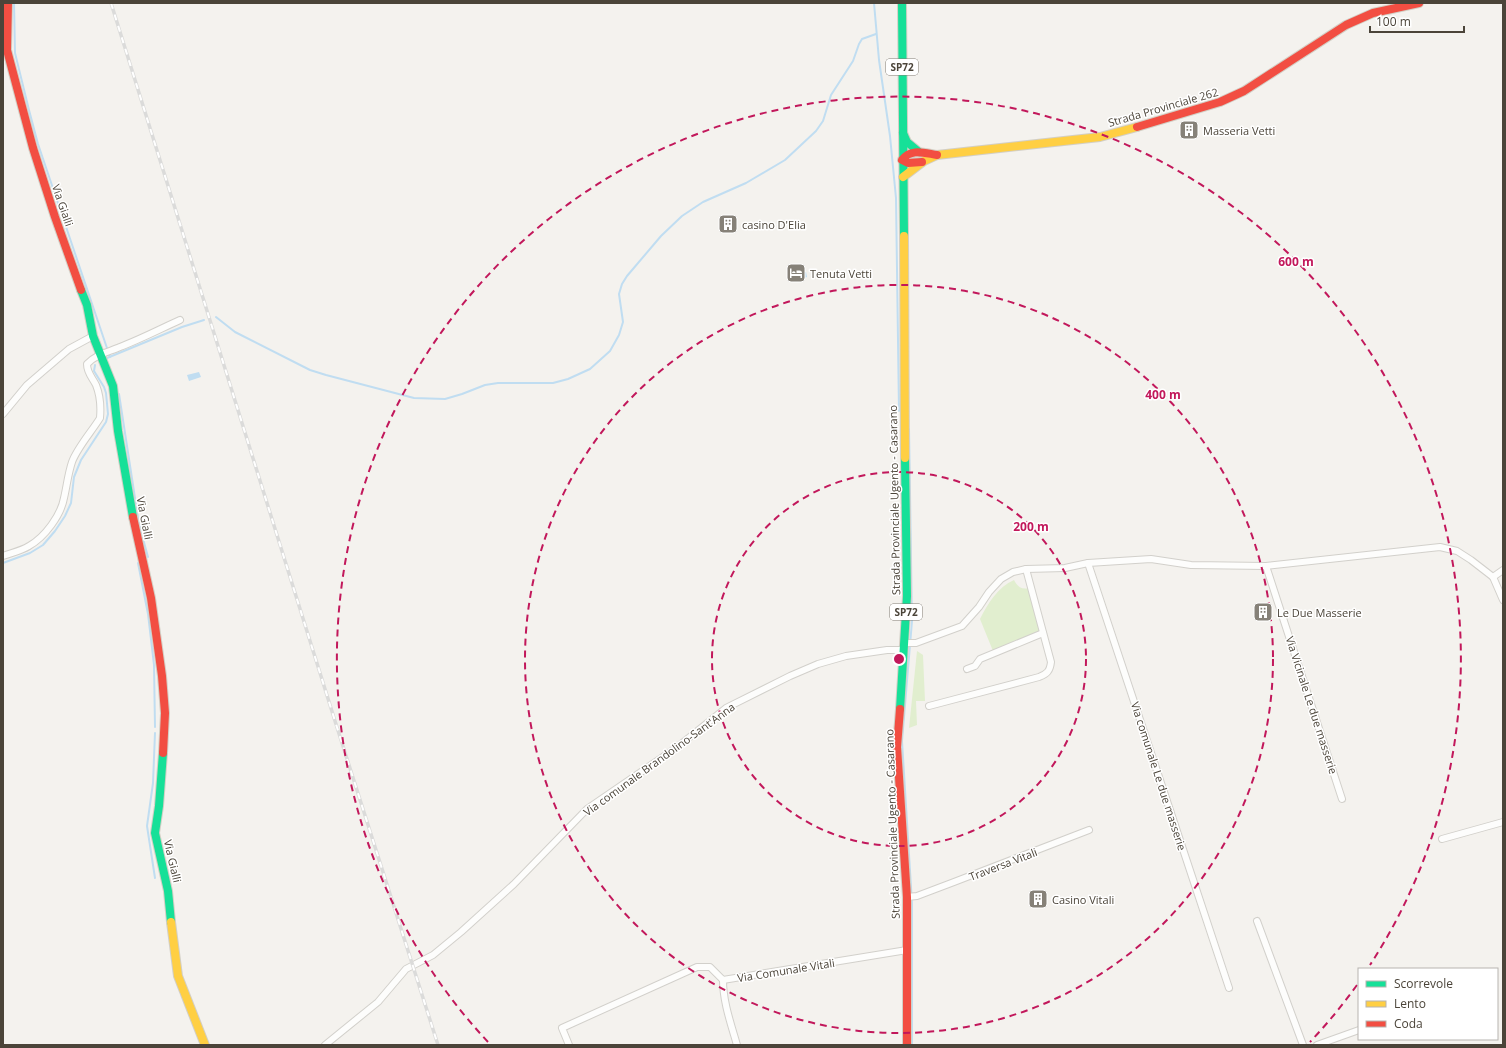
<svg xmlns="http://www.w3.org/2000/svg" width="1506" height="1048" viewBox="0 0 1506 1048" font-family="'Open Sans',sans-serif">
	<style>
		.green { fill: #e1eecf }
		.water { fill: #c0ddf1 }
		.lines { fill: none; stroke-linecap: round; stroke-linejoin: round }
		.stream { stroke: #c0ddf1; stroke-width: 2 }
		.street-casing { stroke: #d2d0cb; stroke-width: 8 }
		.fast-casing { stroke: #d3cfc5; stroke-width: 10 }
		.slow-casing { stroke: #d3cfc5; stroke-width: 10 }
		.jam-casing { stroke: #d3cfc5; stroke-width: 10 }
		.street { stroke: #fdfdfc; stroke-width: 6 }
		.fast { stroke: #16e098; stroke-width: 8 }
		.slow { stroke: #ffcf43; stroke-width: 8 }
		.jam { stroke: #f24e42; stroke-width: 8 }
		.rail-casing { stroke: #dbdbda; stroke-width: 3.5 }
		.rail { stroke: #fff; stroke-width: 2; stroke-dasharray: 6; stroke-linecap: butt }
		.ring { fill: none; stroke: #c2185b; stroke-width: 2; stroke-dasharray: 7 5 }
		.labels { text-anchor: middle; dominant-baseline: central; stroke-width: 3; stroke-linejoin: round; paint-order: stroke }
		.shield { fill: #fff; stroke: #817c74; stroke-width: 1 }
		.shield-label { font-size: 10px; font-weight: bold; fill: #4b4439 }
		.street-label { font-size: 11px; fill: #4b4439; stroke: #fff }
		.poi-label { font-size: 11px; fill: #4b4439; stroke: #fff; text-anchor: start }
		.centre { fill: #c2185b; stroke: #fff; stroke-width: 2 }
		.ring-label { font-size: 12px; text-anchor: middle; font-weight: bold; fill: #c2185b; stroke: #fff; stroke-width: 3; stroke-linejoin: round; paint-order: stroke }
	</style>
	<rect width="100%" height="100%" fill="#f4f2ee"/>
	<!-- green -->
	<g class="green">
		<path d="M1014 580C1018 587 1021 590 1030 588L1040 628 1039 631 993 651 980 619C988 603 998 587 1014 580Z"/>
		<polygon points="917,651 923,655 925,701 916,701 917,725 909,728"/>
	</g>
	<!-- water -->
	<g class="water">
		<polygon points="806,272 807,277 796,281 794,276"/>
		<polygon points="199,372 201,377 189,381 187,375"/>
	</g>
	<g class="lines">
		<!-- stream -->
		<g class="stream">
			<polyline points="14,3 15,53 29,110 38,144 110,357"/>
			<polyline points="874,3 879,60 890,136 896,198 899,411"/>
			<polyline points="216,317 235,332 310,370 326,375 414,398 445,399 462,394 485,385 498,383 553,383 568,379 590,369 610,351 619,335 623,322 619,294 622,284 627,276 661,236 682,216 703,202 746,183 785,160 816,131 823,121 831,95 853,61 859,44 862,39 876,34"/>
			<polyline points="107,358 182,327 204,320"/>
			<polyline points="119,394 139,524 148,557"/>
			<polyline points="909,429 912,621 902,741 912,903 912,1045"/>
			<polyline points="3,563 30,553 43,545 55,531 65,516 71,503 74,477 81,460 106,422 108,414 106,393 104,387 94,371 95,365"/>
			<polyline points="138,563 148,614 154,665 155,727"/>
			<polyline points="155,878 147,826 153,783 155,733"/>
		</g>
		<!-- street casing -->
		<g class="street-casing">
			<g id="street">
				<polyline points="3,414 27,385 69,349 93,336"/>
				<path d="M3 556C11 553 21 551 29 546 45 537 61 515 64 498 67 485 68 474 72 462 77 448 92 431 100 418 101 407 100 395 96 385 92 377 87 373 87 364 96 354 109 352 120 347 141 339 160 329 180 320"/>
				<polyline points="1088,563 1229,988"/>
				<polyline points="1266,566 1342,799"/>
				<polyline points="1493,577 1503,600"/>
				<polyline points="905,643 916,643 962,626 979,607 989,592 1001,579 1013,572 1026,569 1065,568 1088,563 1151,559 1191,565 1266,566 1440,547 1457,551 1471,560 1493,577 1503,570"/>
				<polyline points="967,669 975,666 980,659 1043,633"/>
				<path d="M929 706 1039 677C1047 674 1050 671 1051 662L1026 569"/>
				<polyline points="1442,839 1503,822"/>
				<polyline points="907,897 917,896 954,882 1089,830"/>
				<polyline points="1257,921 1303,1045"/>
				<path d="M723 980C723 1002 731 1024 737 1045"/>
				<polyline points="325,1045 378,1002 406,969 433,955 461,932 514,884 587,809 676,748 726,708 790,676 818,664 846,656 887,650 904,650"/>
				<polyline points="569,1045 562,1028 697,967 710,967 723,980 907,950"/>
				<polyline points="1317,1045 1359,1030"/>
			</g>
		</g>
		<!-- fast casing -->
		<g class="fast-casing">
			<g id="fast">
				<polyline points="902,3 904,236"/>
				<polyline points="903,133 907,142 919,152"/>
				<polyline points="81,290 87,305 93,336 113,386 118,431 133,517"/>
				<polyline points="900,709 907,596 905,458"/>
				<polyline points="163,753 159,806 155,833 168,891 171,922"/>
			</g>
		</g>
		<!-- slow casing -->
		<g class="slow-casing">
			<g id="slow">
				<polyline points="903,177 924,161 937,155 1100,137 1137,127"/>
				<polyline points="904,236 905,458"/>
				<polyline points="171,922 178,976 205,1045"/>
			</g>
		</g>
		<!-- jam casing -->
		<g class="jam-casing">
			<g id="jam">
				<polyline points="8,3 7,50 33,148 55,217 81,290"/>
				<polyline points="1137,127 1220,102 1244,91 1346,25 1373,13 1419,3"/>
				<path d="M922 162 908 163 902 160C911 148 924 153 937 155"/>
				<polyline points="133,517 151,598 162,676 165,713 163,753"/>
				<polyline points="900,709 897,747 907,897 907,1045"/>
			</g>
		</g>
		<!-- street -->
		<use href="#street" class="street"/>
		<!-- fast -->
		<use href="#fast" class="fast"/>
		<!-- slow -->
		<use href="#slow" class="slow"/>
		<!-- jam -->
		<use href="#jam" class="jam"/>
		<!-- rail casing -->
		<g class="rail-casing">
			<polyline id="rail" points="111,3 335,721 438,1045"/>
		</g>
		<!-- rail -->
		<use href="#rail" class="rail"/>
	</g>
	<!-- distance rings -->
	<g class="ring">
		<circle cx="899" cy="659" r="187"/>
		<circle cx="899" cy="659" r="374"/>
		<path d="M1357 985A562 562 0 0 1 1310 1042M488 1042A562 562 0 1 1 1370 965"/>
	</g>
	<!-- icons -->
	<defs>
		<g id="building-square" transform="scale(1)"><rect x="-9" y="-9" width="18" height="18" rx="4" fill="#868178" stroke="#fff"/><path d="M-4-6H4V6H1V3H-1V6H-4ZM-2.5-4.3h1.7v1.8h-1.7ZM.8-4.3h1.7v1.8H.8ZM-2.5-1h1.7V.8h-1.7ZM.8-1h1.7V.8H.8Z" fill="#fff"/></g>
		<g id="hotel-square" transform="scale(1)"><rect x="-9" y="-9" width="18" height="18" rx="4" fill="#868178" stroke="#fff"/><path d="M-6-4.5h1.5V1H6V5H4.5V3h-9V5H-6ZM-4 0a1.8 1.8 0 1 1 3.6 0ZM.5 0V-2.5h3Q6-2.5 6 0Z" fill="#fff"/></g>
	</defs>
	<g fill-rule="evenodd">
		<use href="#building-square" x="1189" y="130"/>
		<use href="#building-square" x="728" y="224"/>
		<use href="#hotel-square" x="796" y="273"/>
		<use href="#building-square" x="1263" y="612"/>
		<use href="#building-square" x="1038" y="899"/>
	</g>
	<g class="labels">
		<!-- shield labels -->
		<g class="shield">
			<rect x="886" y="59" width="32" height="16" rx="3"/>
			<rect x="890" y="604" width="32" height="16" rx="3"/>
		</g>
		<g class="shield-label">
			<text x="902" y="67">SP72</text>
			<text x="906" y="612">SP72</text>
		</g>
		<!-- street labels -->
		<g class="street-label">
			<text transform="translate(1163 107) rotate(-16)">Strada Provinciale 262</text>
			<text transform="translate(63 205) rotate(71)">Via Gialli</text>
			<text transform="translate(894 500) rotate(-91)">Strada Provinciale Ugento - Casarano</text>
			<text transform="translate(145 518) rotate(79)">Via Gialli</text>
			<text transform="translate(1312 705) rotate(72)">Via Vicinale Le due masserie</text>
			<text transform="translate(659 759) rotate(-36)">Via comunale Brandolino-Sant'Anna</text>
			<text transform="translate(1159 776) rotate(72)">Via comunale Le due masserie</text>
			<text transform="translate(892 824) rotate(-92)">Strada Provinciale Ugento - Casarano</text>
			<text transform="translate(173 861) rotate(77)">Via Gialli</text>
			<text transform="translate(1003 864) rotate(-21)">Traversa Vitali</text>
			<text transform="translate(786 970) rotate(-9)">Via Comunale Vitali</text>
		</g>
		<!-- poi labels -->
		<g class="poi-label">
			<text x="1203" y="130">Masseria Vetti</text>
			<text x="742" y="224">casino D'Elia</text>
			<text x="810" y="273">Tenuta Vetti</text>
			<text x="1277" y="612">Le Due Masserie</text>
			<text x="1052" y="899">Casino Vitali</text>
		</g>
	</g>
	<circle cx="899" cy="659" r="6" class="centre"/>
	<g class="ring-label">
		<text x="1296" y="266">600 m</text>
		<text x="1163" y="399">400 m</text>
		<text x="1031" y="531">200 m</text>
	</g>
	<!-- border -->
	<rect width="1506" height="1048" fill="none" stroke="#4b4439" stroke-width="8"/>
	<!-- legend -->
	<rect x="1358" y="968" width="140" height="72" fill="#ffffff" stroke="#b7b4b0"/>
	<rect x="1366" y="981" width="20" height="6" fill="#16e098" stroke="#b7b4b0"/>
	<text x="1394" y="988" font-size="12" fill="#4b4439">Scorrevole</text>
	<rect x="1366" y="1001" width="20" height="6" fill="#ffcf43" stroke="#b7b4b0"/>
	<text x="1394" y="1008" font-size="12" fill="#4b4439">Lento</text>
	<rect x="1366" y="1021" width="20" height="6" fill="#f24e42" stroke="#b7b4b0"/>
	<text x="1394" y="1028" font-size="12" fill="#4b4439">Coda</text>
	<!-- scale -->
	<path d="M1370 26v6h94v-6" fill="none" stroke="#4b4439" stroke-width="2"/>
	<text x="1376" y="26" font-size="12" fill="#4b4439" stroke="#ffffff" stroke-width="3" paint-order="stroke">100 m</text>
</svg>
